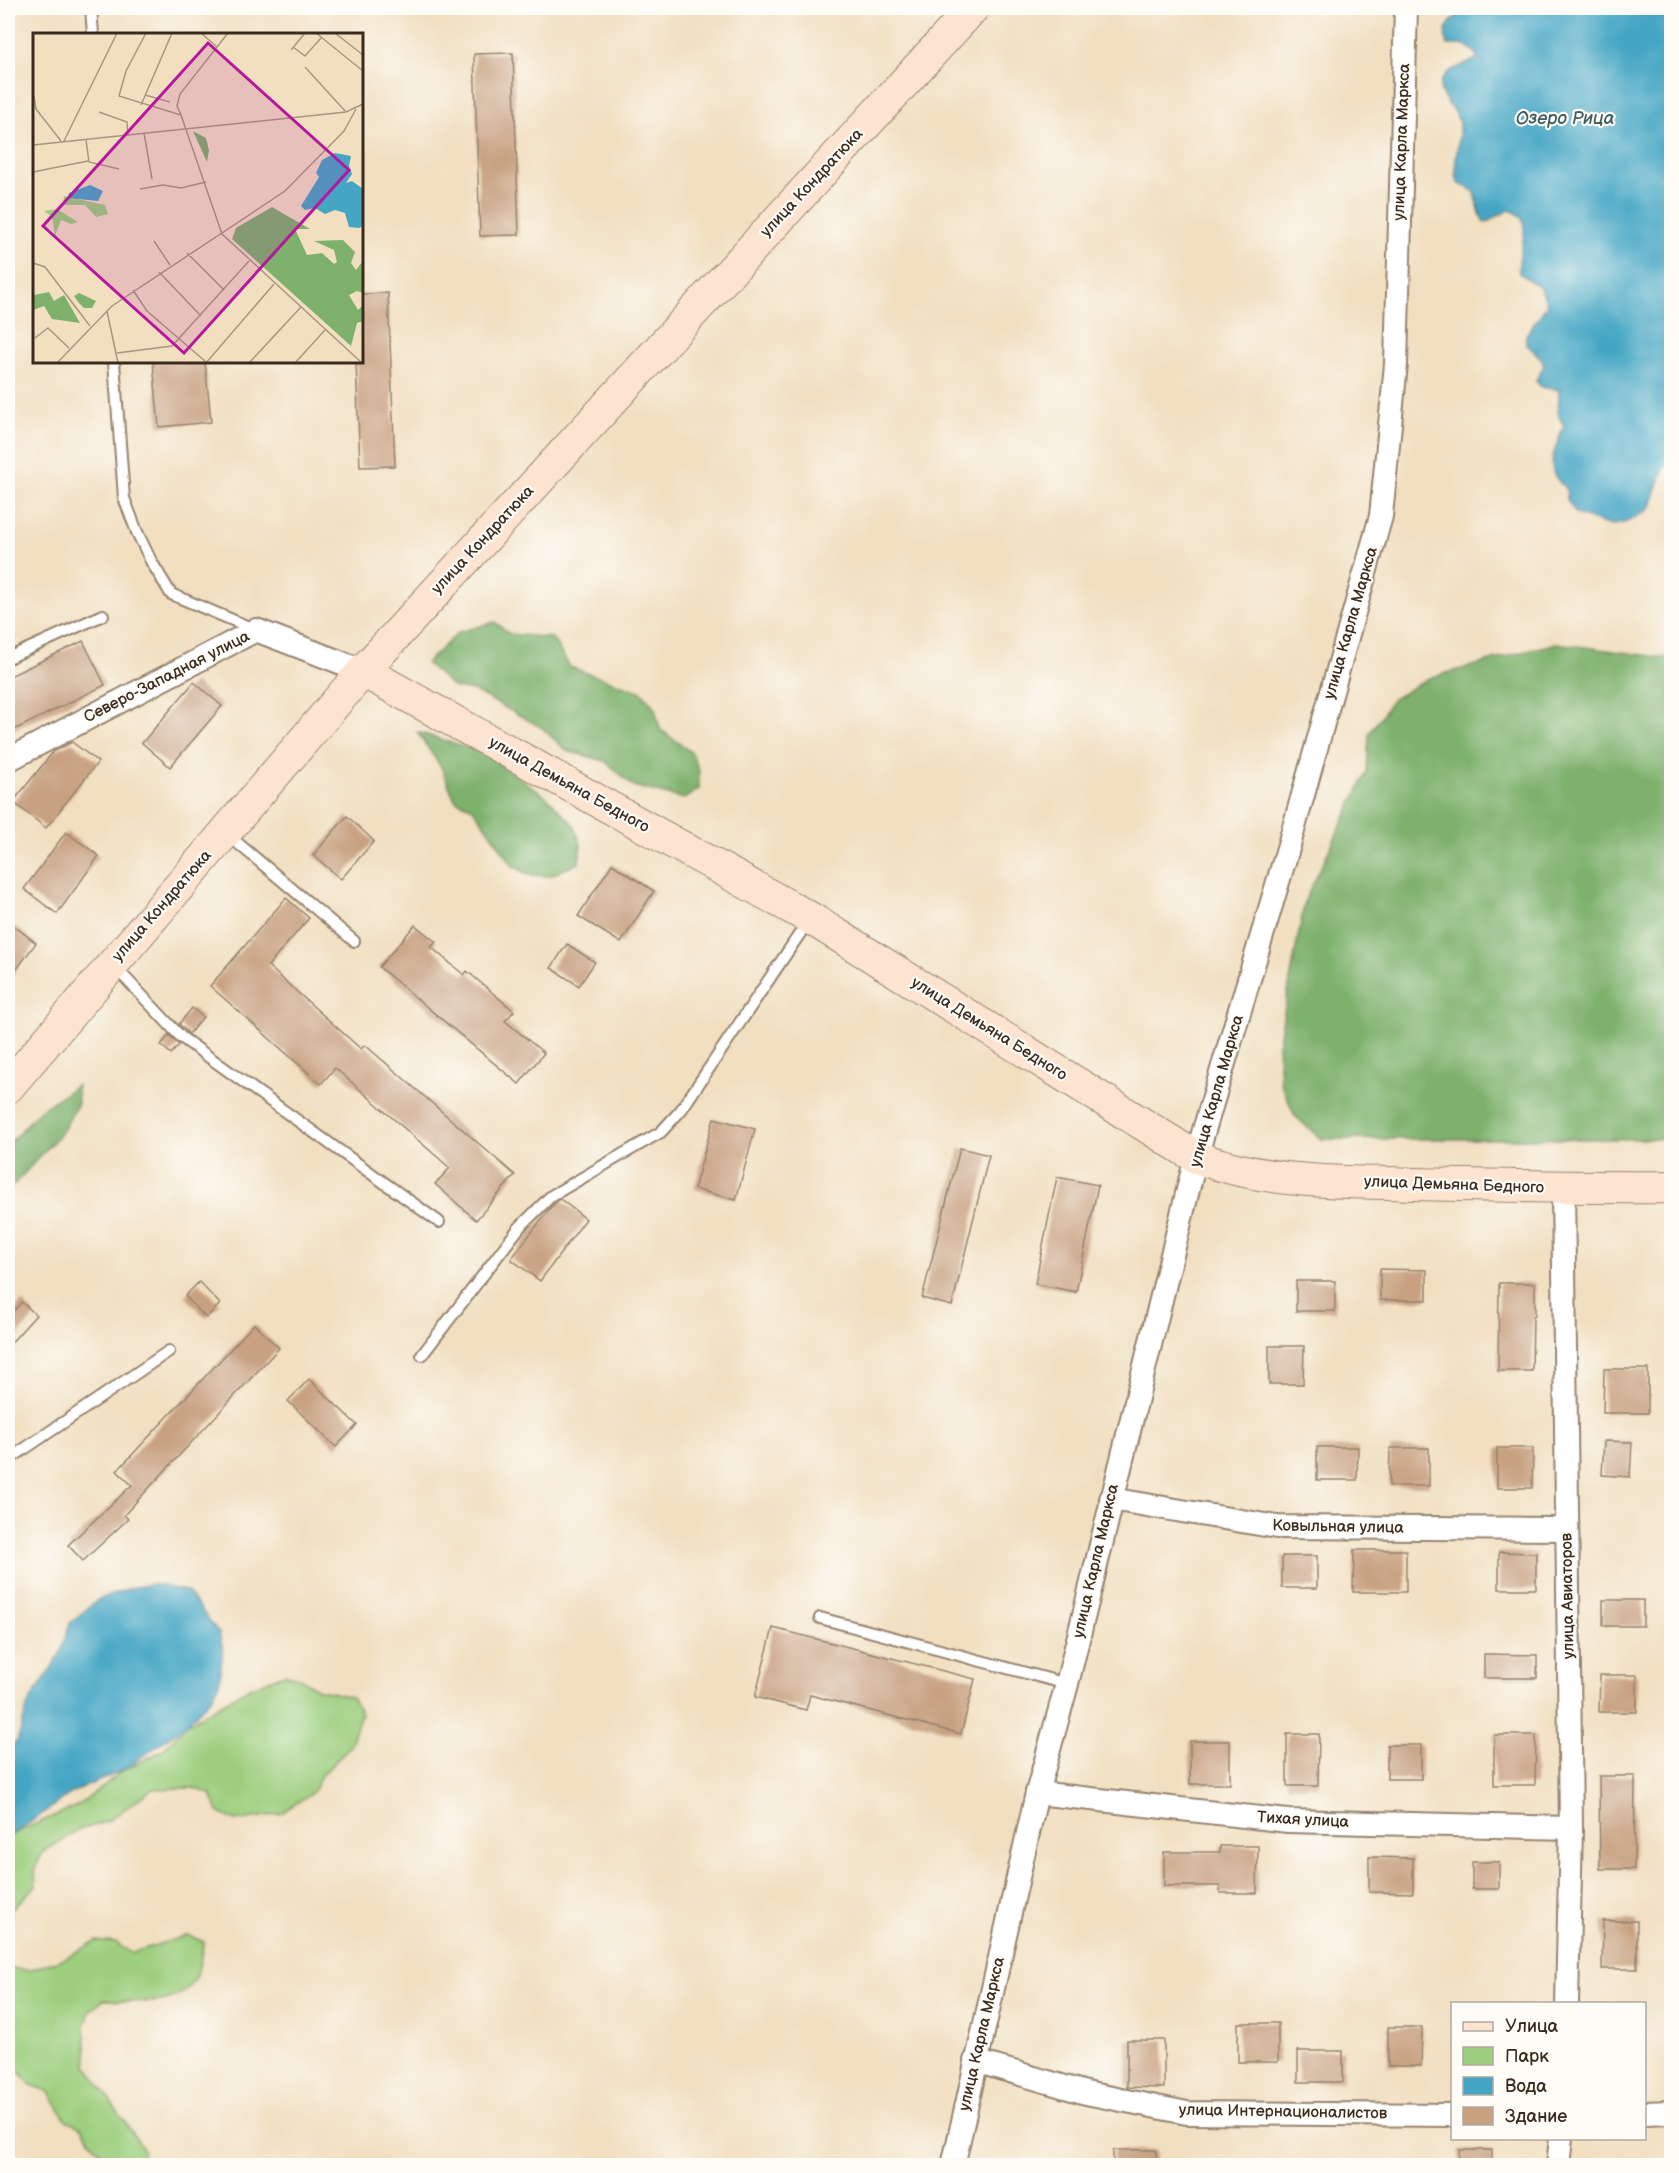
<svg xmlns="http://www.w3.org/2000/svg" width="1679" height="2173" viewBox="0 0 1679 2173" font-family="'Balsamiq Sans',sans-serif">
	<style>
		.green { fill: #9cce7d; stroke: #6c7c4e; stroke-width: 1.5 }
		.forest { fill: #7db16c; stroke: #5c6e45; stroke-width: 1.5 }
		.water { fill: #45a6c4; stroke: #406871; stroke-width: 1.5 }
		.building { fill: #c8a181 }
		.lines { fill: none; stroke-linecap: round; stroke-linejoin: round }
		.lane-casing { stroke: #96846f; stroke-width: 14 }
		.street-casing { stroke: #96846f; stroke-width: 26 }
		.secondary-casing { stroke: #96846f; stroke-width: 34 }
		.lane { stroke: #fff; stroke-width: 10 }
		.street { stroke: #fff; stroke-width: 22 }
		.secondary { stroke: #fde4d1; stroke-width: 32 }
		.labels { text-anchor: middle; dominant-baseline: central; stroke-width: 4.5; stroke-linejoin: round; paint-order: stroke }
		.street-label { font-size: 16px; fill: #3b2a1e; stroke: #fdfcf7 }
		.water-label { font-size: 18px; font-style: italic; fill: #3f5c60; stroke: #fdfcf7 }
		.inset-road { fill: none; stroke: #a8977f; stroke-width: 1.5 }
		.view { fill: #b5179e; fill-opacity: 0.15; stroke: #b5179e; stroke-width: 3 }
		.inset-edge { fill: none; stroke: #3b2a1e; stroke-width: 3 }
	</style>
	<rect width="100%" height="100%" fill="#fdfcf7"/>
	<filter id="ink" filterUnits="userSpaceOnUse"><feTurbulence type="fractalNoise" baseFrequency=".0167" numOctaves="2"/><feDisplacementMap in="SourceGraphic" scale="12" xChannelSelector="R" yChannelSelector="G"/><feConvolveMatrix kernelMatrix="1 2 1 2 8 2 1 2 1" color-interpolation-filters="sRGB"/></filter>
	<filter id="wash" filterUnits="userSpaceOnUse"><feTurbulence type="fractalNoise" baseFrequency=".008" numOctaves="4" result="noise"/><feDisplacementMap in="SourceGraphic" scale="24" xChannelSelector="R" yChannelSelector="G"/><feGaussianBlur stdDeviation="1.35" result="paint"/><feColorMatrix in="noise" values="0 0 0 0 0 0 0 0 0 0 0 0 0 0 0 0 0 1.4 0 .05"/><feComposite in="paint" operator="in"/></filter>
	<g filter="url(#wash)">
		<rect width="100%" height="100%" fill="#f1dfc0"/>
		<!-- green -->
		<g class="green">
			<polygon points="284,1674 300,1678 317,1689 352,1697 361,1713 350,1747 321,1776 313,1792 280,1814 235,1821 218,1812 211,1794 194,1788 152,1789 108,1821 76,1831 44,1851 35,1868 36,1886 8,1913 8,1836 79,1805 124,1770 162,1751 187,1724 247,1689"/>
			<path d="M188 1935 204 1942C201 1953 200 1968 195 1979 179 2010 133 2001 104 2000L90 2011 85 2026 87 2066 143 2149 144 2165C109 2166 99 2156 82 2127L66 2120 48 2091 31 2085 8 2059V1971L13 1969 30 1970 65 1958 96 1941 116 1943 131 1953Z"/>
		</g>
		<!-- forest -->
		<g class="forest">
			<polygon points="495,622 510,634 552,638 570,667 642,692 655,708 660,729 692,753 699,771 699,789 684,799 633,786 605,761 567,751 541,727 474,691 453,687 426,663 459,632"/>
			<polygon points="1556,643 1665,658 1671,654 1671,700 1667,707 1672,708 1671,1139 1321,1139 1295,1116 1280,1082 1278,1045 1305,900 1367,772 1369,734 1393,699 1429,678"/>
			<polygon points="417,732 484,753 547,797 574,825 581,844 579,863 549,876 529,875 513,866 473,808 455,800 441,767"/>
			<polygon points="77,1085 78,1103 62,1132 8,1191 8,1145 40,1110"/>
		</g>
		<!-- water -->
		<g class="water">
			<path d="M1466 8H1671V458L1661 476 1650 509 1627 522 1610 526 1576 514 1567 500V490C1562 485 1555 479 1553 471 1549 458 1560 438 1564 425 1554 414 1560 404 1559 390L1541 387 1536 381 1544 365 1540 357 1526 344V335L1547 305 1541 288 1519 273C1515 252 1539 218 1509 210L1485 223C1477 214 1479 202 1474 191L1458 183C1451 163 1461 144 1459 123 1457 109 1436 97 1441 82 1447 66 1467 67 1478 57 1470 44 1462 45 1448 45 1439 29 1454 18 1466 8Z"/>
			<polygon points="152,1584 187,1591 219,1633 223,1650 219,1685 210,1699 187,1724 124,1770 73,1792 15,1833 8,1836 8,1752 18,1739 28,1704 59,1656 70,1623 99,1599 134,1587"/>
		</g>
		<g id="blocks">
			<!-- building -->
			<g class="building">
				<polygon points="513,53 519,235 480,236 474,54"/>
				<polygon points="388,293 395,466 360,467 356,362 362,362 362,294"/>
				<polygon points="153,362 205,362 211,422 159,427"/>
				<polygon points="83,641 105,685 8,733 8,677"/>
				<polygon points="194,682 222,706 170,767 142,743"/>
				<polygon points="72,742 98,762 46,828 13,802 53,752"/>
				<polygon points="347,816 374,841 341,879 313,855"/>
				<polygon points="66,832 99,856 57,914 24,889"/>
				<polygon points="612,864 654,891 621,943 578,916"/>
				<polygon points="286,898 309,918 268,966 361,1049 365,1045 515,1175 476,1220 435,1184 450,1168 335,1068 321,1084 210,986"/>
				<polygon points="8,921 36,943 8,981"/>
				<polygon points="415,925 436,942 431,947 464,975 467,971 514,1011 505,1021 544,1053 519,1084 379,967"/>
				<polygon points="567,944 595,962 579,986 551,968"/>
				<polygon points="192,1008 203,1017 189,1034 179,1024"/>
				<polygon points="169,1035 179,1045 171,1054 161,1045"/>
				<polygon points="714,1118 755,1129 736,1200 694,1189"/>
				<polygon points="960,1148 989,1155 952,1306 922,1298"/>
				<polygon points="1057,1177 1098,1185 1076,1292 1035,1284"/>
				<polygon points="560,1199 586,1219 540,1281 511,1259 551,1207"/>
				<polygon points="1380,1269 1427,1270 1427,1300 1380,1300"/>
				<rect x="1296" y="1281" width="39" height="30"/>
				<polygon points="199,1282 220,1304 206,1318 185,1296"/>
				<polygon points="1499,1283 1535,1283 1535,1316 1533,1316 1532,1371 1498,1371"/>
				<polygon points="22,1302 36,1315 8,1346 8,1317"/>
				<polygon points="254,1324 279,1348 124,1515 128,1519 83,1561 68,1545 132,1485 117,1471"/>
				<polygon points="1269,1346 1304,1346 1303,1384 1269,1384"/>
				<polygon points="1604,1369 1648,1369 1648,1413 1603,1413"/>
				<polygon points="309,1379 357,1425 336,1447 288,1401"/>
				<polygon points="1604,1441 1632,1442 1630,1477 1602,1475"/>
				<polygon points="1317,1447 1358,1447 1357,1480 1317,1480"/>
				<polygon points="1390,1448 1429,1448 1429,1486 1389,1486"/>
				<polygon points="1497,1448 1533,1448 1532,1488 1497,1488"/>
				<polygon points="1354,1550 1406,1550 1406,1592 1353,1592"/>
				<polygon points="1499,1552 1536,1553 1536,1589 1499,1589"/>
				<rect x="1282" y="1556" width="35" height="32"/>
				<rect x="1603" y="1600" width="40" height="26"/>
				<polygon points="773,1628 975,1679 961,1734 810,1695 806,1710 755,1697"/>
				<polygon points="1484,1654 1537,1655 1537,1678 1484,1678"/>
				<polygon points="1600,1675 1637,1675 1637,1712 1599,1712"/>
				<polygon points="1287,1734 1319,1734 1318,1786 1287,1786"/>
				<polygon points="1494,1735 1536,1735 1535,1785 1494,1785"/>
				<rect x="1190" y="1741" width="40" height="43"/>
				<rect x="1387" y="1745" width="34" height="34"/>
				<polygon points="1599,1776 1635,1776 1634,1869 1600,1869"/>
				<polygon points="1220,1846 1258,1846 1257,1893 1220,1893 1220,1886 1164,1886 1164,1852 1220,1852"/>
				<polygon points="1369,1857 1413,1858 1413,1893 1369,1892"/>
				<rect x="1472" y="1862" width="27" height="27"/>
				<polygon points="1603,1921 1637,1921 1637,1969 1602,1969"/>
				<rect x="1238" y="2023" width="40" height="39"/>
				<polygon points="1388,2027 1422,2027 1421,2066 1388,2066"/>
				<polygon points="1127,2040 1164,2040 1164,2088 1127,2087"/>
				<rect x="1298" y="2051" width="45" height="31"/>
				<rect x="1113" y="2150" width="43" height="16"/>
				<rect x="1459" y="2150" width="33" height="16"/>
			</g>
		</g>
	</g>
	<g filter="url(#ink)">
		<use href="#blocks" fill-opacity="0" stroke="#96846f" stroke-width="1.5"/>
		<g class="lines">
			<!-- lane casing -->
			<g class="lane-casing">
				<g id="lane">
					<polyline points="91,8 93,34"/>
					<polyline points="114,362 124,498 137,532 151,561 171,594 256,630"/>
					<polyline points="8,658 103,615"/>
					<polyline points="228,835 354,941"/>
					<polyline points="115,967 181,1037 439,1222"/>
					<polyline points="422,1355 519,1228 551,1196 661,1132 681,1110 809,920"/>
					<polyline points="8,1460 169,1351"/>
					<polyline points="820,1618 1067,1684"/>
				</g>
			</g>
			<!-- street casing -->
			<g class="street-casing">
				<g id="street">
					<polyline points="8,760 256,630 363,671"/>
					<polyline points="1563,1188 1571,1828 1567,2004"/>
					<polyline points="1111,1499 1277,1527 1567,1529"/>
					<polyline points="1037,1793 1288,1821 1571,1828"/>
					<polyline points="975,2061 1086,2093 1187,2113 1452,2115"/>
					<polyline points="1644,2113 1672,2112"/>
					<polyline points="953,2166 1037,1793 1067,1684 1196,1157 1289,845 1381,516 1396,364 1406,8"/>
					<polyline points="1558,2166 1561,2138"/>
				</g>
			</g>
			<!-- secondary casing -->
			<g class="secondary-casing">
				<g id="secondary">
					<path d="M363 671 810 918 1196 1157C1268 1184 1337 1181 1412 1184 1499 1186 1585 1188 1672 1187"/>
					<polyline points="8,1087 363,671 973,8"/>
				</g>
			</g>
			<!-- lane -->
			<use href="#lane" class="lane"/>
			<!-- street -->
			<use href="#street" class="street"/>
			<!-- secondary -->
			<use href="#secondary" class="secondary"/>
		</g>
	</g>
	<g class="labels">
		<!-- street labels -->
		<g class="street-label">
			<text transform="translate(1402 142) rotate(-88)">улица Карла Маркса</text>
			<text transform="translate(812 183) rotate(-47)">улица Кондратюка</text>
			<text transform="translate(483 540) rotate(-47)">улица Кондратюка</text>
			<text transform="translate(1351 623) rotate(-74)">улица Карла Маркса</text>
			<text transform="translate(167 677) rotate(-27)">Северо-Западная улица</text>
			<text transform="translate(569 785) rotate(29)">улица Демьяна Бедного</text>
			<text transform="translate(162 906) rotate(-49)">улица Кондратюка</text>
			<text transform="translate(989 1029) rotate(32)">улица Демьяна Бедного</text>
			<text transform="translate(1217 1091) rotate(-74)">улица Карла Маркса</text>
			<text transform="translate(1454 1185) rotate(2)">улица Демьяна Бедного</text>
			<text transform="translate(1338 1527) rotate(1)">Ковыльная улица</text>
			<text transform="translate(1096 1561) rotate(-77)">улица Карла Маркса</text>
			<text transform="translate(1568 1596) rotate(-91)">улица Авиаторов</text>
			<text transform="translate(1303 1820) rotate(3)">Тихая улица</text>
			<text transform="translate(982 2034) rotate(-77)">улица Карла Маркса</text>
			<text transform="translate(1283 2112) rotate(1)">улица Интернационалистов</text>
		</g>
		<!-- water labels -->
		<g class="water-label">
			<text x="1565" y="118">Озеро Рица</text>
		</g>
	</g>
	<!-- overview -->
	<g transform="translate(33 33)">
		<rect width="330" height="330" fill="#f1dfc0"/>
		<path d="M31 163 72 172 75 181 63 184 52 172H30ZM24 176 45 189 38 191 28 187 22 203 19 184 11 178Z" fill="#9cce7d"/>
		<path d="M160 98 173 105 176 117 174 129ZM239 174 277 196H262L274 222 289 220 301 231 304 229 301 217 281 208 310 207 322 219 318 230 323 237 330 228V260L324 258 316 262 325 277 330 272V288L324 290 318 313 199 206 203 195ZM16 259 21 268 31 262 47 290 19 286 11 273 0 277 1 262ZM46 260 63 268 59 275H51L46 270 41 263Z" fill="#7db16c"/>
		<path d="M302 120 318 123 316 133 319 141 313 150 319 148 330 156V193L326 195 316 194 312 180 302 177 292 181 282 175 272 177 268 173 286 144 283 140 289 127ZM57 152 70 158 65 168 35 165 36 160Z" fill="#45a6c4"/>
		<path class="inset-road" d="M113 0 93 38 86 63 148 82 189 201 329 330M168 0 184 14M283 0 330 38M302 0 330 22M260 14 272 23 288 5M258 17 272 0M272 34 313 79M112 62 137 69M1 63 3 76 28 108M108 72 139 0M66 79 94 89 95 102M148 82 144 73 147 61 195 0M111 100 119 146M53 107 56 129 86 136M31 108 84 0M0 112 313 79 330 71M0 139 55 128M107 156 130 152 148 155 173 149M121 208 137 232M154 220 191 257M0 230 12 234 57 293M126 239 168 283M100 257 114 278 173 329M74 278 85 330M2 305 15 295 36 315M84 320 139 313 216 228M24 330 79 273 252 158 311 98 323 76M173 330 241 251M216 330 268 274M262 330 292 297"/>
		<path class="view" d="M175 10 316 137 151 320 10 193Z"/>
		<rect width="330" height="330" class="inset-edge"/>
	</g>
	<!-- margin -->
	<rect width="1679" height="2173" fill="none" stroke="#fdfcf7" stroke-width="30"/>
	<!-- legend -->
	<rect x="1451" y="2002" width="195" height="138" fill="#fdfcf7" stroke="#afa8a0" stroke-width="1.5"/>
	<rect x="1463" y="2022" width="30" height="9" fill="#fde4d1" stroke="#afa8a0" stroke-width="1.5"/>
	<text x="1505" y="2032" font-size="18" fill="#3b2a1e">Улица</text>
	<rect x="1463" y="2047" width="30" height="18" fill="#9cce7d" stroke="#afa8a0" stroke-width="1.5"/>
	<text x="1505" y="2062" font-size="18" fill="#3b2a1e">Парк</text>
	<rect x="1463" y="2077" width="30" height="18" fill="#45a6c4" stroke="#afa8a0" stroke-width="1.5"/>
	<text x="1505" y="2092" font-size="18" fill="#3b2a1e">Вода</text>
	<rect x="1463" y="2107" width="30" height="18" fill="#c8a181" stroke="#afa8a0" stroke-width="1.5"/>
	<text x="1505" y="2122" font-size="18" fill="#3b2a1e">Здание</text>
</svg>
